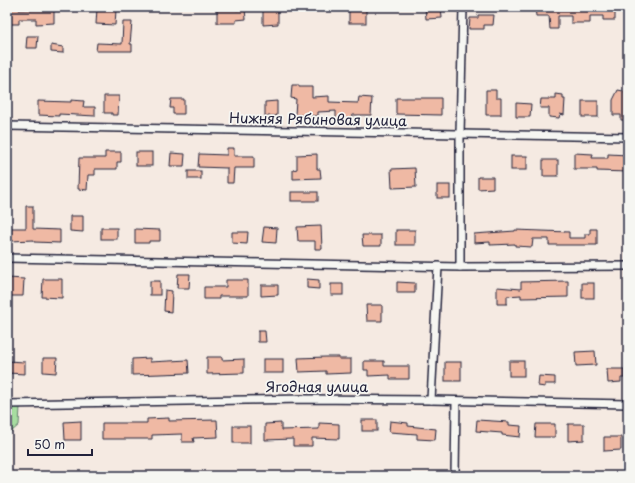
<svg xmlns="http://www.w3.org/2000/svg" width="635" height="483" viewBox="0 0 635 483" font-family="'Playpen Sans',sans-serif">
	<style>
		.green { fill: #a7dda0; stroke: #64806e }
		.building { fill: #efb9a4; stroke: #22223b }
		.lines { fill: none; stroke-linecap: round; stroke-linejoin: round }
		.minor-casing { stroke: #22223b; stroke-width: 10 }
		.minor { stroke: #f6f6f2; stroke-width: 7 }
		.labels { text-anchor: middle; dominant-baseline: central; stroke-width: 3.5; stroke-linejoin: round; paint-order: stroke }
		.street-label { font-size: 14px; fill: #22223b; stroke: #f6f6f2 }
	</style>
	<rect width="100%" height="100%" fill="#f5eae2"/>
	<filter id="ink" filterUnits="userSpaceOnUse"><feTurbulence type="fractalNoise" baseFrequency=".025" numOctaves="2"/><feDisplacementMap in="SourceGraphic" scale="8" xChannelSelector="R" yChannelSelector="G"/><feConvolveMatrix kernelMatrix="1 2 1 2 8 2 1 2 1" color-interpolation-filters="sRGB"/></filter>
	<g filter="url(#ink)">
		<!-- green -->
		<polygon class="green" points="7,400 14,400 20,407 19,425 11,432 7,433"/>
		<!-- building -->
		<g class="building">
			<polygon points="7,7 19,7 19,10 54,9 54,23 36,24 36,19 19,19 19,24 7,24"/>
			<rect x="349" y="7" width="17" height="16"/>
			<polygon points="425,7 441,7 442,18 426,19"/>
			<polygon points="535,7 615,8 615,20 603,20 603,16 590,16 590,23 571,23 571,16 558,16 558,29 550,29 549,16 536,16"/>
			<polygon points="97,8 116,10 115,25 96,24"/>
			<polygon points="236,8 236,10 245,9 246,19 236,20 236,23 217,23 217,9"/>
			<polygon points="278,8 278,24 263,25 263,9"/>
			<polygon points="478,15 494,15 493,25 484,25 484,29 469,29 470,18 478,18"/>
			<polygon points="123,22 132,22 130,44 132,44 132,51 96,51 97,43 122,44"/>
			<polygon points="27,36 38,36 37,48 26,48"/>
			<polygon points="51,45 63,47 63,53 51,52"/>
			<polygon points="292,85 299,85 299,87 312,87 312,97 329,96 329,102 358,103 359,97 372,98 371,115 352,115 352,119 336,119 336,111 318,112 318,116 295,115 296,99 291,98"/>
			<polygon points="486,90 496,90 496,98 501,98 501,115 486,115"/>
			<polygon points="618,90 623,91 625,93 626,98 628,99 628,120 621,120 621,115 613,115 613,100"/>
			<polygon points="556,94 563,95 563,99 565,99 564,115 560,114 559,118 549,117 549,108 540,108 541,99 556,99"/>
			<polygon points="104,96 119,96 118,115 112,115 112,113 104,113"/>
			<polygon points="396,98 441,98 441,115 396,114"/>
			<polygon points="171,99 184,99 184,114 173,114 173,108 170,108"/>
			<polygon points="71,100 84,101 83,107 95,107 95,116 59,114 59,116 38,115 38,101 71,102"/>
			<polygon points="277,101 277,116 265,116 265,102"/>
			<rect x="582" y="101" width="16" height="16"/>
			<polygon points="516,103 531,104 530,117 516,117"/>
			<polygon points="227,148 234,148 234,156 254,156 254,168 234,168 233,183 227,183 227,168 198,167 199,154 227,155"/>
			<polygon points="105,152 121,152 121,162 117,162 117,169 95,169 95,175 88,175 87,190 78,189 79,158 105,158"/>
			<rect x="136" y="152" width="16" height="14"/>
			<polygon points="171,153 185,154 184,166 170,166"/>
			<polygon points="574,153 593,154 592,158 608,158 608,154 628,155 628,172 597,171 597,169 574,169"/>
			<polygon points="317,154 317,169 320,169 321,178 293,179 293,170 297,169 297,155"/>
			<rect x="511" y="156" width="16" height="14"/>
			<rect x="543" y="160" width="15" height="16"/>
			<polygon points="415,168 416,187 392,188 391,169"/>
			<rect x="188" y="171" width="13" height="8"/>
			<polygon points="478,177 493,177 493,188 478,189"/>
			<rect x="437" y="185" width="13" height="13"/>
			<rect x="291" y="192" width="27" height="9"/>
			<polygon points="26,206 33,206 33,229 60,230 60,243 34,242 34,240 11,241 11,228 26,228"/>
			<polygon points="70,216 83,216 83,232 70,231"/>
			<polygon points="321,226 322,249 315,249 315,241 298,241 297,227"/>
			<polygon points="264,227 277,228 276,243 262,242"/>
			<rect x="101" y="228" width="16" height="11"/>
			<polygon points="135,229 160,230 160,241 149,241 149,243 135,243"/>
			<polygon points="590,229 597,229 597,245 549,245 549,239 533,239 532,247 515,246 515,244 490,245 490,242 474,243 474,234 515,231 515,230 569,232 569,238 585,238 585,234 590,234"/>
			<rect x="396" y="230" width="19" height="15"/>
			<polygon points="232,232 248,232 247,244 232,243"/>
			<polygon points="362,235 381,235 381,246 363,246"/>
			<polygon points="178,274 190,274 189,288 177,288"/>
			<polygon points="8,278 24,279 23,296 8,296"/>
			<polygon points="43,279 62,279 62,298 42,297"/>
			<polygon points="307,279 319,280 319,289 307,288"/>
			<polygon points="226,280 248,280 248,296 219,296 219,299 204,299 204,287 226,287"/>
			<rect x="150" y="281" width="10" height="14"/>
			<polygon points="568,281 568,297 521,298 521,295 507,296 507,304 497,304 497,287 521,289 521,282"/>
			<polygon points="397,282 415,283 415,293 397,293"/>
			<rect x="582" y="283" width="12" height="15"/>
			<rect x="331" y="284" width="12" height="11"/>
			<polygon points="261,285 278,285 278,295 261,296"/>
			<polygon points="165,290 172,291 171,312 164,311"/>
			<polygon points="366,305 382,305 382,321 367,321"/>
			<polygon points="258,331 265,331 266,342 258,342"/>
			<polygon points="595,351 596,365 576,366 575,352"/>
			<polygon points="207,357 222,357 222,360 244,359 244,373 207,374"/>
			<polygon points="326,357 339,357 339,359 351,359 351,373 326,374 326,371 299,372 298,358"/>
			<polygon points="43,358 57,358 56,373 43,372"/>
			<polygon points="150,358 150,362 188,360 189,373 132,375 132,359"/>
			<rect x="263" y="359" width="20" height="14"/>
			<polygon points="7,361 25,362 25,374 7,373"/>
			<polygon points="364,361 384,361 384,366 409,366 409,379 390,379 390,375 368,376 368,370 364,370"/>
			<rect x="509" y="361" width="15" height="15"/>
			<rect x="445" y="362" width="16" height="19"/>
			<polygon points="607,369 624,369 624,378 621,378 621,382 608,383"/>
			<polygon points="539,376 555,377 555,384 545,384 545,387 538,386"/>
			<polygon points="169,418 169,421 217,420 218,437 193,438 194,442 182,442 182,434 152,435 152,439 102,439 102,423 147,423 147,419"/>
			<rect x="362" y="420" width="15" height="11"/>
			<polygon points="477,420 509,422 509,425 521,426 520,437 502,435 502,433 476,431"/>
			<polygon points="81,421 81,440 65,440 64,422"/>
			<polygon points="390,421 408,423 408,426 436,429 435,440 417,439 417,434 389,432"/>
			<polygon points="281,423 281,430 319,429 319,423 339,424 339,439 312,438 312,446 293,446 293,439 265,440 265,424"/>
			<polygon points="536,424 555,424 555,437 535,437"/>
			<polygon points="568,424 584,424 584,440 568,441"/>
			<rect x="233" y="426" width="17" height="17"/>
			<polygon points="604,437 621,437 621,450 604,451"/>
		</g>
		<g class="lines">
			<!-- minor casing -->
			<g class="minor-casing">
				<g id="minor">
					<polyline points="7,126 628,137"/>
					<polyline points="7,258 460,267 628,266"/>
					<polyline points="460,267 460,134 463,7"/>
					<polyline points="431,400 438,266"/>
					<polyline points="7,404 304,399 431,400 628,404"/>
					<polyline points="455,476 456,401"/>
				</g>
			</g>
			<!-- minor -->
			<use href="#minor" class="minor"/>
		</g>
	</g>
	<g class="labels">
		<!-- street labels -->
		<g class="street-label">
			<text transform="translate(318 119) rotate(1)">Нижняя Рябиновая улица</text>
			<text x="317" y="386">Ягодная улица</text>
		</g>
	</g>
	<!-- margin -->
	<rect width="635" height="483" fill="none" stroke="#f6f6f2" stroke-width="24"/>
	<rect x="12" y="12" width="611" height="459" fill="none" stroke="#22223b" stroke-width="1.5" filter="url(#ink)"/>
	<!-- scale -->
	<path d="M28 449v6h64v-6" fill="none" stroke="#22223b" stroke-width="2"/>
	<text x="34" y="449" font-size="12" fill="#22223b" stroke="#f6f6f2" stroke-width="3" paint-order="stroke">50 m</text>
</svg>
